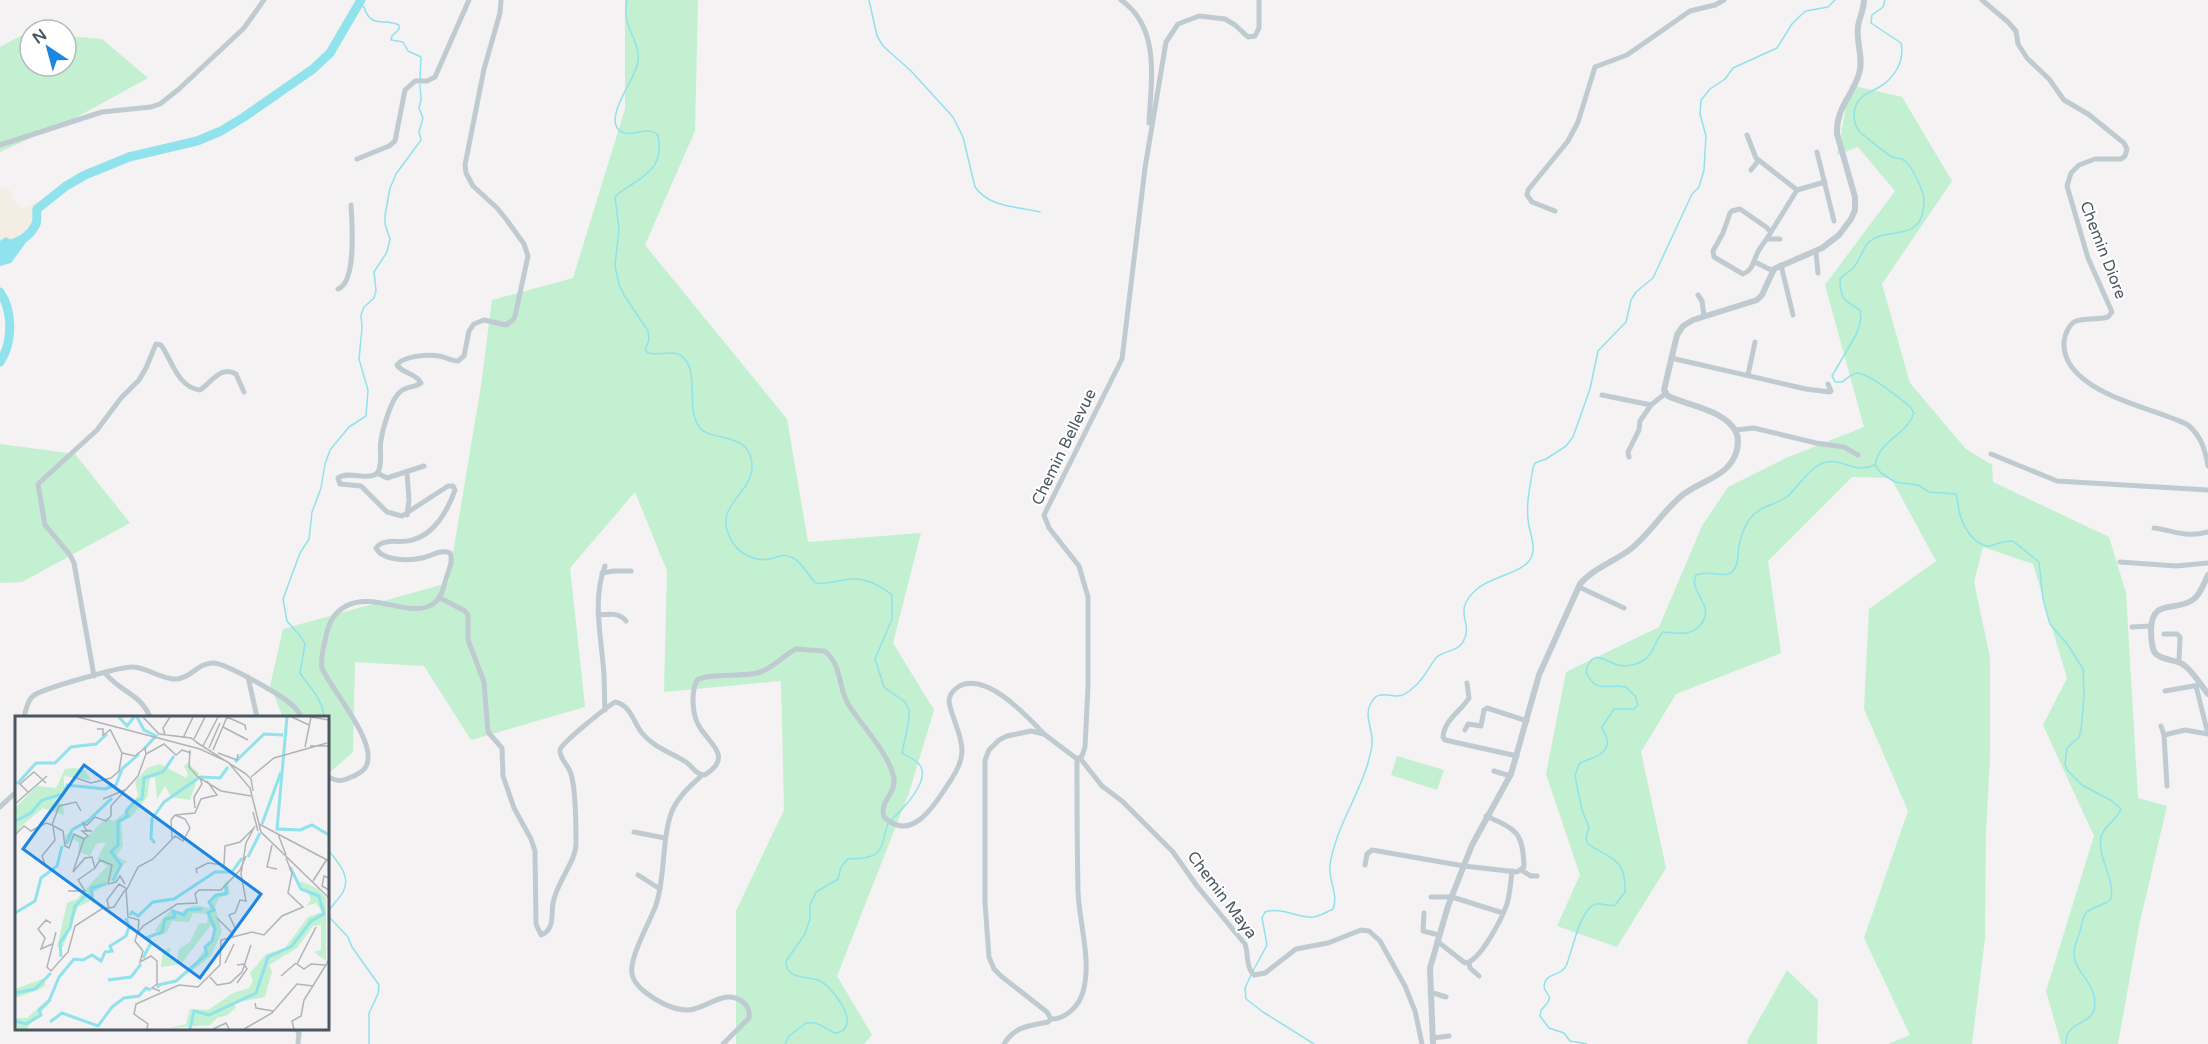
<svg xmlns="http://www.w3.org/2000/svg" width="2208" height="1044" viewBox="0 0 2208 1044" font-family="'Varela Round',sans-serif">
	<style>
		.green { fill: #c2f0d0 }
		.sand { fill: #f4ede4 }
		.water { fill: #90e2ec }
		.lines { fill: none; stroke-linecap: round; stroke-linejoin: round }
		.stream { stroke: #90e2ec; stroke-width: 1.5 }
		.river { stroke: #90e2ec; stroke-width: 9 }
		.minor { stroke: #c0cbd1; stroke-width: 5 }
		.tertiary { stroke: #c0cbd1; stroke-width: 6 }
		.labels { text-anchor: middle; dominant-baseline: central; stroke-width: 4.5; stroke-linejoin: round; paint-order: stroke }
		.street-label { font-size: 16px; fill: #4a5760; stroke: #fff }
		.inset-river { fill: none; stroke: #90e2ec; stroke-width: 3 }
		.inset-road { fill: none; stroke: #b0b4b8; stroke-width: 1.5 }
		.view { fill: #1c86e4; fill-opacity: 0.15; stroke: #1c86e4; stroke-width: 3 }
		.inset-edge { fill: none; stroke: #4a5760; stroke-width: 3 }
	</style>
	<rect width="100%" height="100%" fill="#f4f2f2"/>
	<!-- green -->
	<g class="green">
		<polygon points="625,0 698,0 695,131 645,245 787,419 808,542 921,533 893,643 934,710 909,793 837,976 872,1035 864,1044 736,1044 736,911 784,810 781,681 664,692 667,571 635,492 570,568 585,707 471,740 424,666 355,662 353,752 327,775 327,717 283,717 270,686 283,629 448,583 481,386 492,300 573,278 625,109"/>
		<polygon points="26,33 30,34 30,66 66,66 66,36 102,39 148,78 75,118 0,152 0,47"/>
		<polygon points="1850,85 1902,97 1952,181 1882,284 1910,383 1966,449 1992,465 1993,482 2109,537 2126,593 2138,798 2167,806 2139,926 2118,1044 2061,1044 2046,991 2094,836 2043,725 2067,678 2033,564 1983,547 1974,582 1990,657 1990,758 1986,832 1985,938 1972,1044 1888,1044 1910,1035 1864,938 1908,811 1864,709 1869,609 1936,561 1891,478 1852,477 1768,561 1781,653 1676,694 1641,752 1666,868 1617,947 1557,926 1580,875 1546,774 1566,672 1659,627 1702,526 1728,487 1786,458 1864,427 1825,285 1895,191 1858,147 1837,155"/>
		<polygon points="0,444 75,454 130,523 22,582 0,583"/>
		<polygon points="1397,756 1444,770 1437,790 1391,775"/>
		<polygon points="1787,970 1818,1000 1817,1044 1748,1044 1747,1041"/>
	</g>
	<!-- sand -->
	<path class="sand" d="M0 188 10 190 14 201 23 208 38 202C31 218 38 238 11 240L7 237 0 241Z"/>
	<!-- water -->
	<polygon class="water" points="27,234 30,237 11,263 0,266 0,241 6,237 11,240 17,240"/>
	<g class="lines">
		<!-- stream -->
		<g class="stream">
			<path d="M627 0C620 30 644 41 637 66 633 81 605 117 619 130 630 140 646 124 658 135 663 162 653 171 631 185 625 189 620 191 615 197L619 229 615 266 619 284 624 295 648 331 649 340 645 350 648 353C658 356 671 350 680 355 702 369 684 409 700 428 712 442 751 431 752 465 753 496 709 505 733 543 740 554 756 562 769 559 777 558 782 553 791 557 803 562 806 574 816 583 829 585 838 580 851 579 866 578 880 585 892 595V619L875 659 884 687 905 702 909 709V720L902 753C908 757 918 760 921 767 929 783 901 811 889 822 882 834 886 854 868 857 862 859 855 858 848 859L841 867 838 879 816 892 810 905V919L805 934 786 961C786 980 806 976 818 980 829 984 848 1009 847 1021 847 1026 845 1030 840 1032 829 1036 824 1020 806 1023L789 1036 785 1044"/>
			<path d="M869 0 877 36 883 46 911 71 953 117 963 137 975 187C990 208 1016 206 1040 212"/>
			<path d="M1885 0 1883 7 1872 15 1871 23 1901 43C1905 60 1895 77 1881 86 1869 94 1856 94 1854 114 1854 120 1856 128 1860 132 1862 134 1889 156 1892 157 1897 159 1901 157 1905 161 1912 166 1925 194 1924 201 1923 246 1887 224 1868 243 1862 250 1860 260 1854 267 1849 272 1844 274 1840 279 1840 300 1845 301 1860 310L1861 319 1856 335 1832 376 1835 382H1842C1847 379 1852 373 1858 373 1869 374 1903 400 1911 408L1914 413C1907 435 1879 440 1875 465L1881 473 1895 482 1918 485 1929 492 1956 494C1958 501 1958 510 1961 518 1965 529 1976 547 1990 546 1998 544 2003 540 2013 541L2039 562 2043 599 2050 624 2068 645 2083 669 2084 696 2081 730 2079 737 2067 748 2065 764 2067 770 2082 785 2112 801 2121 809C2117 820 2104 825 2101 837 2097 857 2115 878 2111 899 2104 906 2093 906 2086 913 2082 918 2082 925 2080 931 2078 938 2074 946 2074 954 2074 973 2100 985 2094 1010 2090 1025 2065 1021 2066 1044"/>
			<path d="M359 4 364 7C371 29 383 18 399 25V29L392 36 391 40 403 42 408 51 421 57 420 79"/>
			<path d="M324 717C323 699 309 687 300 673L305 644 301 637 287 621 283 599 300 553 309 539 312 512 321 488 325 464 330 450 349 427 366 416 368 390 359 359 362 328 361 315 364 307 374 298 376 291 374 272 387 252 390 239 385 224V216L390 188 396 174 421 140 419 132 423 118 419 108 421 100 420 85"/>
			<path d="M327 849C337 861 352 876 343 892 339 899 332 905 328 912L330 918 348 937 352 947 379 985 378 994 369 1013V1044"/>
			<path d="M1253 971 1267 945 1262 918 1265 912C1283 906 1297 919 1314 917 1320 916 1327 912 1333 909 1339 895 1328 880 1330 865 1336 823 1366 787 1372 745 1374 731 1364 718 1370 705 1376 691 1384 695 1396 696 1403 697 1410 691 1415 686 1425 678 1430 664 1437 657 1445 650 1457 652 1463 642 1475 622 1450 612 1477 589 1490 577 1525 572 1531 558 1536 548 1531 536 1529 526 1525 507 1530 487 1533 468L1535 463 1546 459 1566 446 1573 437 1590 389 1598 351 1626 322 1631 300 1636 292 1653 278 1692 194 1699 187 1704 170 1706 136 1700 114 1701 100 1710 89 1725 79 1733 68 1777 48 1792 24 1801 15 1806 11 1828 7 1835 0"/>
			<polyline points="1251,975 1245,988 1246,999 1263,1012 1314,1044"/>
			<path d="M1587 1044 1570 1041 1564 1033 1549 1028 1540 1016 1541 1010C1560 992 1540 996 1545 982 1548 973 1561 976 1566 966 1572 953 1580 907 1596 904 1603 903 1608 907 1615 905L1625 892C1626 857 1610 859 1588 844L1586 838 1589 827 1582 810 1575 776 1579 764C1588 758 1610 756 1607 740 1607 736 1603 732 1602 727L1614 709H1634L1638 705 1635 696 1626 687C1609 683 1596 695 1586 672 1592 647 1604 661 1618 665 1625 667 1635 665 1641 662 1654 656 1654 641 1663 632 1678 633 1692 637 1702 623 1715 604 1688 592 1696 575 1708 569 1722 579 1732 572 1740 565 1737 551 1740 541 1742 534 1745 526 1749 520 1759 505 1775 506 1788 496 1798 487 1805 474 1817 466 1838 452 1853 476 1874 465"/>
		</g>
		<!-- river -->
		<g class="river">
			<path d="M0 247C15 244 29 239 36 224 38 219 36 214 37 209L66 186 85 175 129 157 197 141 221 131 244 117 313 69 330 53 361 0"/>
			<path d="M0 292C13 311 13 343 0 362"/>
		</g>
		<!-- minor -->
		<g class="minor">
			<path d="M1121 0C1161 28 1151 80 1149 123"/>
			<path d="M1982 0 2008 22 2016 31 2018 44 2027 58 2049 79 2064 100 2088 114 2124 143 2127 149 2125 156 2121 159H2095L2079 165 2071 173 2067 186 2088 258 2112 312 2108 317C2098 320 2085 318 2076 321 2069 324 2065 334 2064 341 2060 392 2153 407 2188 425 2201 436 2205 449 2208 466"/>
			<polyline points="1747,135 1756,158 1797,190 1771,232"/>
			<polyline points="0,145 102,112 151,107 160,104 179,89 244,28 264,0"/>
			<polyline points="1817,152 1834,221"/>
			<polyline points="357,159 389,146 395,141 405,90 415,81 427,81 435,77 469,0"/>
			<polyline points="1751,170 1758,161"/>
			<polyline points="1797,190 1825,182"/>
			<path d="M1740 209 1766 227 1771 232C1767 240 1760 246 1757 254 1753 262 1753 270 1743 274L1714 257 1713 251 1723 233 1730 213 1732 211Z"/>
			<polyline points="1555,211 1532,202 1527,195 1528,190 1568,141 1578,122 1595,67 1627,55 1690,11 1715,5 1724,0"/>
			<polyline points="1768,239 1780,239"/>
			<polyline points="1816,252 1818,273"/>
			<polyline points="1755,262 1773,271"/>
			<polyline points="1781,265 1793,315"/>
			<path d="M338 289C357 282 352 223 351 205"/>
			<polyline points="1698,295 1702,301 1704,316"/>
			<polyline points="1671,358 1806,389 1830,392 1831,391 1828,384"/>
			<polyline points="1748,375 1755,342"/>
			<polyline points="1602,395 1651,405"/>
			<polyline points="1735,430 1754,428 1816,443 1844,447 1858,455"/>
			<polyline points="1991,454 2057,481 2208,490"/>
			<polyline points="1629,457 1628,452 1639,430 1640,421 1651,405 1666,393"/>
			<polyline points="377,473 387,478 424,466"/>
			<polyline points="407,515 409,500 407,473"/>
			<path d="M2154 528C2176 531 2186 538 2208 532"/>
			<polyline points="2120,562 2176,566 2208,563"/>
			<polyline points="602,573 614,571 631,571"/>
			<polyline points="1579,587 1624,608"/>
			<path d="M440 598 465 611 468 615V640L484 682 488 732 502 748 503 776 514 808 531 839 535 851 536 924 541 935C555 930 551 914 553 903 557 881 576 862 576 843 576 826 576 790 571 774 569 766 559 758 560 750 561 743 607 707 615 702 631 705 633 722 642 733 654 748 671 752 686 762 693 767 696 775 705 775 734 756 709 744 699 726 692 715 691 691 697 680 707 673 741 677 757 673 773 669 782 656 796 649L824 651C842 663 838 687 848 704 861 725 890 754 894 779 896 794 879 801 884 817 910 842 932 809 945 789 952 778 962 765 962 751 962 735 952 718 949 702 949 695 952 691 958 687 985 670 1027 716 1044 734"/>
			<path d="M598 615C608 614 619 612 626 621"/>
			<polyline points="2132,627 2151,626"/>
			<polyline points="2164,634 2177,634 2180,637 2179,662"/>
			<path d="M105 673C120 692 140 693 150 717"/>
			<path d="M94 676 74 563 70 555 45 525 38 484 97 430 121 398 139 380 146 368 156 344 161 345C172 360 177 387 200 390 212 382 221 365 236 374L244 392"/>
			<polyline points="248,677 257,717"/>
			<path d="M1467 683 1469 698C1461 711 1444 720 1443 737L1445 740 1517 756"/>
			<polyline points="2165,691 2199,685"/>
			<path d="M605 710C604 694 605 679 603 663 600 631 593 597 605 566"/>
			<path d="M24 717C26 710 27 701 33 696 41 689 122 666 133 667 149 668 162 680 177 679 191 678 198 663 213 663 226 663 283 696 293 706 297 709 299 712 301 717"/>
			<polyline points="2161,726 2164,735"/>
			<polyline points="1465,730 1468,724 1481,726 1484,710 1487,708 1527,721"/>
			<path d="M1080 758 1102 786 1122 801 1173 852 1197 886 1245 944C1249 955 1245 966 1254 975L1265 973 1296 949 1328 943 1361 930 1369 931 1380 941 1405 986 1415 1011 1422 1044"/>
			<polyline points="1494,771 1507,775 1511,774"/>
			<path d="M327 776C335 781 341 782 349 778 355 776 365 771 367 764 376 740 332 691 322 668 320 657 324 647 326 636 329 622 334 613 346 606 374 591 410 619 433 604 442 598 443 588 446 579 448 571 454 561 450 553 440 549 432 556 422 558 409 561 382 561 376 548 384 537 400 544 412 540 434 535 448 510 455 490L453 486H448L402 516 387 512 361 486 340 484 338 478C349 470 371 482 378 472 383 464 379 449 381 440 383 428 391 399 400 392 406 386 414 388 421 383 416 373 403 374 397 365 403 356 428 354 439 356 446 357 451 361 458 361L464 356 469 331 474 324 484 320 506 325 513 320 515 316 528 256 524 244 506 219 497 208 473 186 466 173 465 165 484 69 500 13 501 0"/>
			<path d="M701 776C691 786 678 796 672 811 661 841 666 874 656 905 650 922 629 957 632 974 633 981 640 988 645 992 656 1001 673 1010 687 1010 706 1010 724 987 743 1002 748 1006 750 1011 749 1018L723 1044"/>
			<polyline points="2167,786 2164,735 2185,730 2208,734 2196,686"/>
			<polyline points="0,807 16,792"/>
			<polyline points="634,832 665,838"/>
			<path d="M1365 865 1367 854 1372 850 1464 866 1517 872 1524 867C1523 832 1517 830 1486 816"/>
			<polyline points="1521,870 1531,876 1537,876"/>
			<polyline points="638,875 660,889"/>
			<polyline points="1431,897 1452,897 1503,913"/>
			<polyline points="1424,913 1423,931 1439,935"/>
			<path d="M1437 941 1465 963C1480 962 1502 918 1507 904 1510 893 1511 882 1512 871"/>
			<polyline points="1469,963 1470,968 1479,976"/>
			<polyline points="1430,992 1446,997"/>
			<path d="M1051 1019C1066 1019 1079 1006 1083 992 1092 960 1079 923 1078 891 1077 847 1077 803 1077 759"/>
			<polyline points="270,1028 296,1029 299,1033 298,1044"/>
			<polyline points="1433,1038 1449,1036"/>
			<path d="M1004 1044C1015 1026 1029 1026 1048 1022L1051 1019 1047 1012 1001 976 994 969 989 957 985 903V760L989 750 999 740 1007 736 1031 731 1044 734 1077 759 1082 756 1085 747 1088 686V597L1079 566 1049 528 1044 515 1122 359 1145 168 1166 42 1178 24 1199 16 1225 19 1235 25 1248 37 1255 36 1259 28V0"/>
		</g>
		<!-- tertiary -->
		<g class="tertiary">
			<path d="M2208 575C2204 583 2201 593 2194 599 2176 613 2152 597 2151 630 2151 637 2151 647 2155 653 2162 661 2176 659 2184 665 2194 673 2201 685 2208 694"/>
			<path d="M1433 1044 1430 968 1448 906 1472 845 1511 774 1539 675 1580 584C1593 568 1616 561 1632 548 1650 533 1662 513 1679 498 1698 480 1729 479 1737 450 1738 444 1739 438 1736 432 1725 410 1689 406 1668 396L1664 390 1677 335 1683 326 1693 320 1757 300 1762 295 1774 269 1822 248 1839 235 1851 219 1855 210V197L1837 134C1836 107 1852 97 1859 74 1864 59 1856 43 1858 27 1859 18 1864 10 1864 0"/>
		</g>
	</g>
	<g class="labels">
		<!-- street labels -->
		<g class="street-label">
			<text transform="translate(2103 250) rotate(69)">Chemin Diore</text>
			<text transform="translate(1064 447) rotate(-64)">Chemin Bellevue</text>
			<text transform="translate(1222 895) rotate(53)">Chemin Maya</text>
		</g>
	</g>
	<!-- overview -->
	<g transform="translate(15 716)">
		<rect width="314" height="314" fill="#f4f2f2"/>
		<path d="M173 47 184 57 175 84 156 81 150 70 142 83 140 61 135 62 132 81 117 100 106 106 108 129 102 140 112 146 103 153 102 161 79 176V183L63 191 48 231H42L52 187 62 183 92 150 82 143 91 126 81 128 75 140 63 136 64 127 59 123 48 131 50 120 55 116 71 122 91 102 99 105 113 94 123 79 120 66 132 52 145 48 171 62 173 58 169 50ZM59 52 69 53 76 64 49 60V76L41 83 48 90 49 99 28 92 5 111 0 123V92L22 70 41 72 50 53ZM213 164 215 178 204 182 200 191 207 215 196 240 172 259 196 224 199 213 196 209 166 248 146 251 148 235 156 231 153 241 162 244 164 233 175 226 184 207H192L193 198 178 197 174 206 157 205 152 216 144 220 140 214 148 202 155 195 166 196 179 189 194 192 199 179 210 175 208 169ZM286 165 303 173 311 182V245L299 236 306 234V209L298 210 282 232 254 249 257 255 250 281 219 287 221 291 213 299 202 302 195 309 155 312 171 308 175 293 193 294 218 277 234 272 238 265 235 257 251 238 270 232 293 201 307 196 301 187 291 190 296 184 292 175 284 170ZM30 262V270L23 274 0 282V273ZM32 284H37L11 313H0V302H12Z" fill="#c2f0d0"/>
		<path class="inset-river" d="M104 1 112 10 119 1M122 1 129 14 141 20 129 33M272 1 262 113 285 114 297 109 314 119M220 46 249 18 268 19M2 68 21 47H40L56 31 81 28 92 18M0 105 16 97 27 84 48 78 52 69 90 73 101 69 107 53 124 38M247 108 266 56M140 127 136 122 137 103 149 86 185 61 205 62 213 51M51 128 57 114 74 104 97 82M233 141 245 117M98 165 106 149 96 136 103 129V106L113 100 111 95 119 86 127 83 129 62 148 56 159 40M0 197 20 185 26 162 42 150 47 130M115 199 117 196 123 200 138 186 159 183 200 156H217L227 142M46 241 45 227 55 212 60 190 71 179 77 180 76 172 91 168M128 242 136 227 133 221 147 216 150 203 160 201 158 195 169 199 172 194 187 193M93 264 116 261 126 248M143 272V269L161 265 192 238 190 231 197 225 200 213 193 197 199 194 194 186 201 179 211 178V170M0 277 20 273 36 257M0 305 11 308 26 299 24 294 34 285 44 261 59 243 68 244 77 239 86 245 90 236 97 235 95 230 111 220 114 211 111 202M35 306 47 297 83 310 97 291 109 282 124 280 131 272 136 274M175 313 179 295 194 299 241 277 253 241 277 230 296 205 309 198 304 180 286 173 275 151"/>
		<path class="inset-road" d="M63 1 185 33 213 46 235 72 246 116 314 182M128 1 144 18 176 22 183 27M212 1 230 9 231 14M277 1 294 9M208 11 233 24M82 13H88V19L95 14M95 13 107 37M150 19 148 12 155 1M168 22 178 1M179 23 190 1M181 26 231 58M188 30 203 1M295 30H314M290 31 296 1 314 4M194 32 205 7M175 34 174 51 183 61 206 75 236 80M198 34 212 1M107 37 120 40 130 32 131 38M203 37 222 44 223 38M230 57 236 63 238 75M58 61 76 67 96 62 104 55 107 37M236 61 259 42 312 27M13 76 5 68 19 56 31 67M88 83 110 74M0 88 32 60M180 92 179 81 187 68 185 62M238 96 243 115M244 108 314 145M37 109 48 115 50 130 54 132 59 118 69 123 73 120 67 115H77L71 114 68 107 72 109 80 101 91 105 96 100V90L123 60 131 38 149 28 161 39 167 34 176 37M37 109 44 90 61 86 66 95M263 118 271 139M0 119 9 110 16 115 31 107 37 109M157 122 156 104 160 99M69 123 58 156 70 142 77 141 80 152 85 144 97 149 93 168 101 166 105 160 110 168M257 129 252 151 262 153M31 151 27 140 40 124 38 110M182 157 181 153 193 147 209 149 210 130 225 126 239 112M314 162 309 160 307 170 314 174M298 165 312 143M111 173 113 201 124 204 123 215M53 175H70L63 164 80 152M94 192 99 191 110 174M202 202 218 218M36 207 31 204 23 213 30 222 26 233 37 228M301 211 282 248 289 253 296 248 310 249M41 216 32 251 36 255 53 236 60 210 88 192H94L92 184 104 168 112 173 123 151 138 143 160 120 168 125 175 112 170 103 160 99 180 97 186 83 202 79 192 65M217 222 220 212 214 199 220 197 225 184 231 185 226 158 231 127 240 110M210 247 219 228M222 249 229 248 232 253 222 267M266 260 281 247M195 261 202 269 215 267 227 256 236 229M145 275 137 272 142 268V245L136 240 125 246 128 235 120 225 122 218 128 210 162 188 182 187 180 178 184 174H206L225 154 231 140M240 287 241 292 258 295M132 313 133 308 119 298 121 288 164 269 183 271 205 249 206 224 237 216 249 219 267 200 288 191 273 177 277 157 271 142M198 313 211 307 214 313M229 313 257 297 282 268 298 270M279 313 277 305 286 300 289 284 314 244"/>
		<path class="view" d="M69 49 246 178 185 262 8 133Z"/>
		<rect width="314" height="314" class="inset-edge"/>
	</g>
	<!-- north arrow -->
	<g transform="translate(48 48) rotate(324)"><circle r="28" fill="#ffffff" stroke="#b7bcbf" stroke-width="1.5"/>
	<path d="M0-4.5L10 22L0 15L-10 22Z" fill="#1c86e4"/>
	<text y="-9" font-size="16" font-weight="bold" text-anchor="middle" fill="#4a5760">N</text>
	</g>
</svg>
